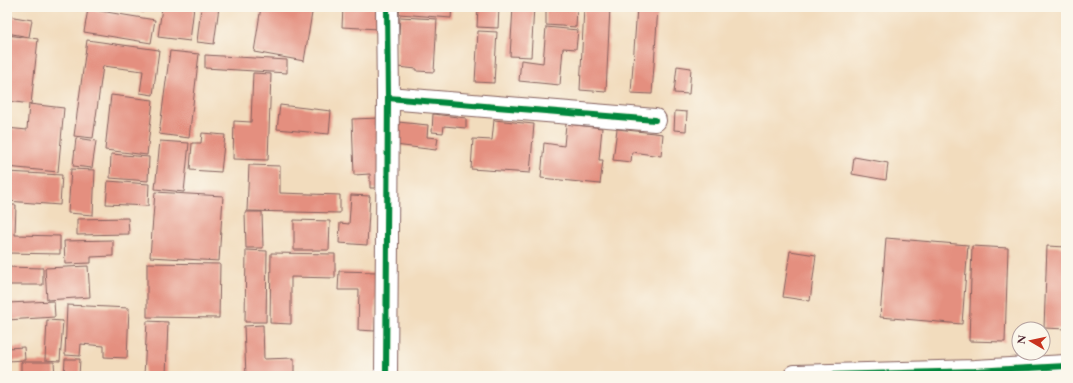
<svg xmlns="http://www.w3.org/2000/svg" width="1073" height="383" viewBox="0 0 1073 383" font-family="'EB Garamond',serif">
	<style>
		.building { fill: #e48f7f }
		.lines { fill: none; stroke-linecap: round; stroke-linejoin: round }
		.minor-casing { stroke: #85615e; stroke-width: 24 }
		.minor { stroke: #fff; stroke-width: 22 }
		.cycleway-casing { stroke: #fbf7ec; stroke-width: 8 }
		.cycleway { stroke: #00873e; stroke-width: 6 }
	</style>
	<rect width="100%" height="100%" fill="#fbf7ec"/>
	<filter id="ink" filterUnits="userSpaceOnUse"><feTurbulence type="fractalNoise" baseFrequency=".025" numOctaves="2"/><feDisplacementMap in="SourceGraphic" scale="8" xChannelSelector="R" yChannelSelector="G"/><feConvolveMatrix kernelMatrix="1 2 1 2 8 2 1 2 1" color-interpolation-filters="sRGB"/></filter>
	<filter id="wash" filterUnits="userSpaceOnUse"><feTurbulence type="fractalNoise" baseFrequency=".012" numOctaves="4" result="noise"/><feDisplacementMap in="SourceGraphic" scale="16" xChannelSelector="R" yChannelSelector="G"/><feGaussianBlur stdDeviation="0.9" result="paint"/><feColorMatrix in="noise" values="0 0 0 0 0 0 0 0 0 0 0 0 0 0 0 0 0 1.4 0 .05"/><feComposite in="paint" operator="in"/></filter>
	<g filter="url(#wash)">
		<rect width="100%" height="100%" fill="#f2dcbd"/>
		<g id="blocks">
			<!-- building -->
			<g class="building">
				<polygon points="7,7 10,7 8,16 32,20 29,37 7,33"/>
				<polygon points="118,7 145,7 144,12 118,8"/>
				<polygon points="162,7 194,7 190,41 158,37"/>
				<polygon points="201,7 219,7 214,44 197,42"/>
				<polygon points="261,7 313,7 304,61 254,52"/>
				<polygon points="343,7 380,7 379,29 342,27"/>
				<polygon points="400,7 452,7 451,18 399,14"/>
				<polygon points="478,7 499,7 498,28 477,27"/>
				<polygon points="513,7 534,7 531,57 510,56"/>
				<polygon points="546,7 577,7 576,27 546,25"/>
				<polygon points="584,7 610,7 606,92 580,90"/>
				<polygon points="637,7 658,7 652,94 631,93"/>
				<polygon points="88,9 155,20 151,43 84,32"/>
				<polygon points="400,17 437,19 434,72 417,71 417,69 397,67"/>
				<polygon points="546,27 578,30 576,49 563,48 560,85 519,81 521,60 543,63"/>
				<polygon points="478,31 497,32 494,83 475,82"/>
				<polygon points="7,35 38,39 31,104 7,101"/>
				<polygon points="87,40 159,50 153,95 140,93 143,71 103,66 93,138 74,136"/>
				<polygon points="170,51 199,54 189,138 159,134"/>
				<polygon points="205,55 287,60 287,73 205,68"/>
				<polygon points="677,66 691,68 689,94 674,93"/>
				<polygon points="253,73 271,74 268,160 233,159 234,121 251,122"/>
				<polygon points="111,95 153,100 147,155 105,150"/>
				<polygon points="29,104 64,108 58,172 7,167 7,128 27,130"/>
				<polygon points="280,105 331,111 329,134 277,129"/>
				<polygon points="675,111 687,112 686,131 674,130"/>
				<polygon points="433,114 466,118 466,128 444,126 443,133 432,132"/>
				<polygon points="381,118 383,188 370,188 370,174 354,175 352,119"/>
				<polygon points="494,120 534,124 530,173 471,169 473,139 492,140"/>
				<polygon points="398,122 428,125 427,137 438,138 436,150 395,145"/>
				<polygon points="566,124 602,128 599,160 603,160 600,184 541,178 544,143 564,146"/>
				<polygon points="617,129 663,134 661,156 632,152 631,162 613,160"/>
				<polygon points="202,133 225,135 221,172 190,170 192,143 201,143"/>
				<polygon points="76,138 96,141 92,168 73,166"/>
				<polygon points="160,141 189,143 184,192 155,189"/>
				<polygon points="111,154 149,157 148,181 110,178"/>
				<polygon points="854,157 888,163 886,180 852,174"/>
				<polygon points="249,165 280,166 280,193 340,195 340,213 247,211"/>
				<polygon points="71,169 95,170 93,215 68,213"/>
				<polygon points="7,172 62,175 60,205 7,201"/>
				<polygon points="108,181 149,184 148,206 106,204"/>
				<polygon points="155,192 223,196 219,261 150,257"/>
				<polygon points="351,195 370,196 367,245 339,243 340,223 349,224"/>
				<polygon points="7,205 16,205 15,235 60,236 60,254 7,253"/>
				<polygon points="245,212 262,212 263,248 246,248"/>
				<polygon points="128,218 129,234 77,235 77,219"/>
				<polygon points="294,220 330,221 329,250 294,250"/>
				<polygon points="886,238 968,245 962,324 880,317"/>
				<polygon points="113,240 113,256 91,257 91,263 65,264 64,241"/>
				<polygon points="972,246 1008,248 1005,342 969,341"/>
				<polygon points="1047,246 1066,247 1066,329 1044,328"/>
				<polygon points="246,250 267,251 266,322 245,322"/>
				<polygon points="790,251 816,255 810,301 783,297"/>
				<polygon points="271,253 335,254 335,278 291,277 291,324 270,323"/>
				<polygon points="147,263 220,264 219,318 147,317"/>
				<polygon points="88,266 90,297 47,300 45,268"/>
				<polygon points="7,267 43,268 43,285 7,285"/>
				<polygon points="339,271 377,272 375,331 358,330 359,290 338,290"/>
				<polygon points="54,301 55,317 7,320 7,303"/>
				<polygon points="67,305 129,308 127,358 104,357 104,346 81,344 80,356 65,355"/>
				<polygon points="47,320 63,321 60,361 45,360"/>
				<polygon points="147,321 168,322 166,376 144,376"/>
				<polygon points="263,325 264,359 294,358 294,376 246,376 244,326"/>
				<polygon points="24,347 25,360 7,361 7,348"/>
				<polygon points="65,359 80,359 79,376 64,376"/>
				<polygon points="21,362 54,362 55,376 21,376"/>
			</g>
		</g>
	</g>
	<g filter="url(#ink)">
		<use href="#blocks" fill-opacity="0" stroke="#85615e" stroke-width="1"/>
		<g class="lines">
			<!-- minor casing -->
			<g class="minor-casing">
				<g id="minor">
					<polyline points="388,98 655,120"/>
					<polyline points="386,376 388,98 387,7"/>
					<polyline points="795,376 975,371 1066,366"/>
				</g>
			</g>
			<!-- minor -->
			<use href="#minor" class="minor"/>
			<!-- cycleway casing -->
			<g class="cycleway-casing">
				<g id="cycleway">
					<polyline points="388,98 655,120"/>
					<polyline points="386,376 388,98 387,7"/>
					<polyline points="795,376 975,371 1066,366"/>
				</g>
			</g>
			<!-- cycleway -->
			<use href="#cycleway" class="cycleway"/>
		</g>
	</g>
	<!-- margin -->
	<rect width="1073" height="383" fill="none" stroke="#fbf7ec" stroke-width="24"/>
	<!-- north arrow -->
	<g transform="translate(1031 341) rotate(279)"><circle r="19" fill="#fbf7ec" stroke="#b4a19f"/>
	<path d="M0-3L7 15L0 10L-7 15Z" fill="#c8321e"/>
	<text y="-6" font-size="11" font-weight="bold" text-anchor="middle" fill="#4a1f2b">N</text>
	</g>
</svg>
